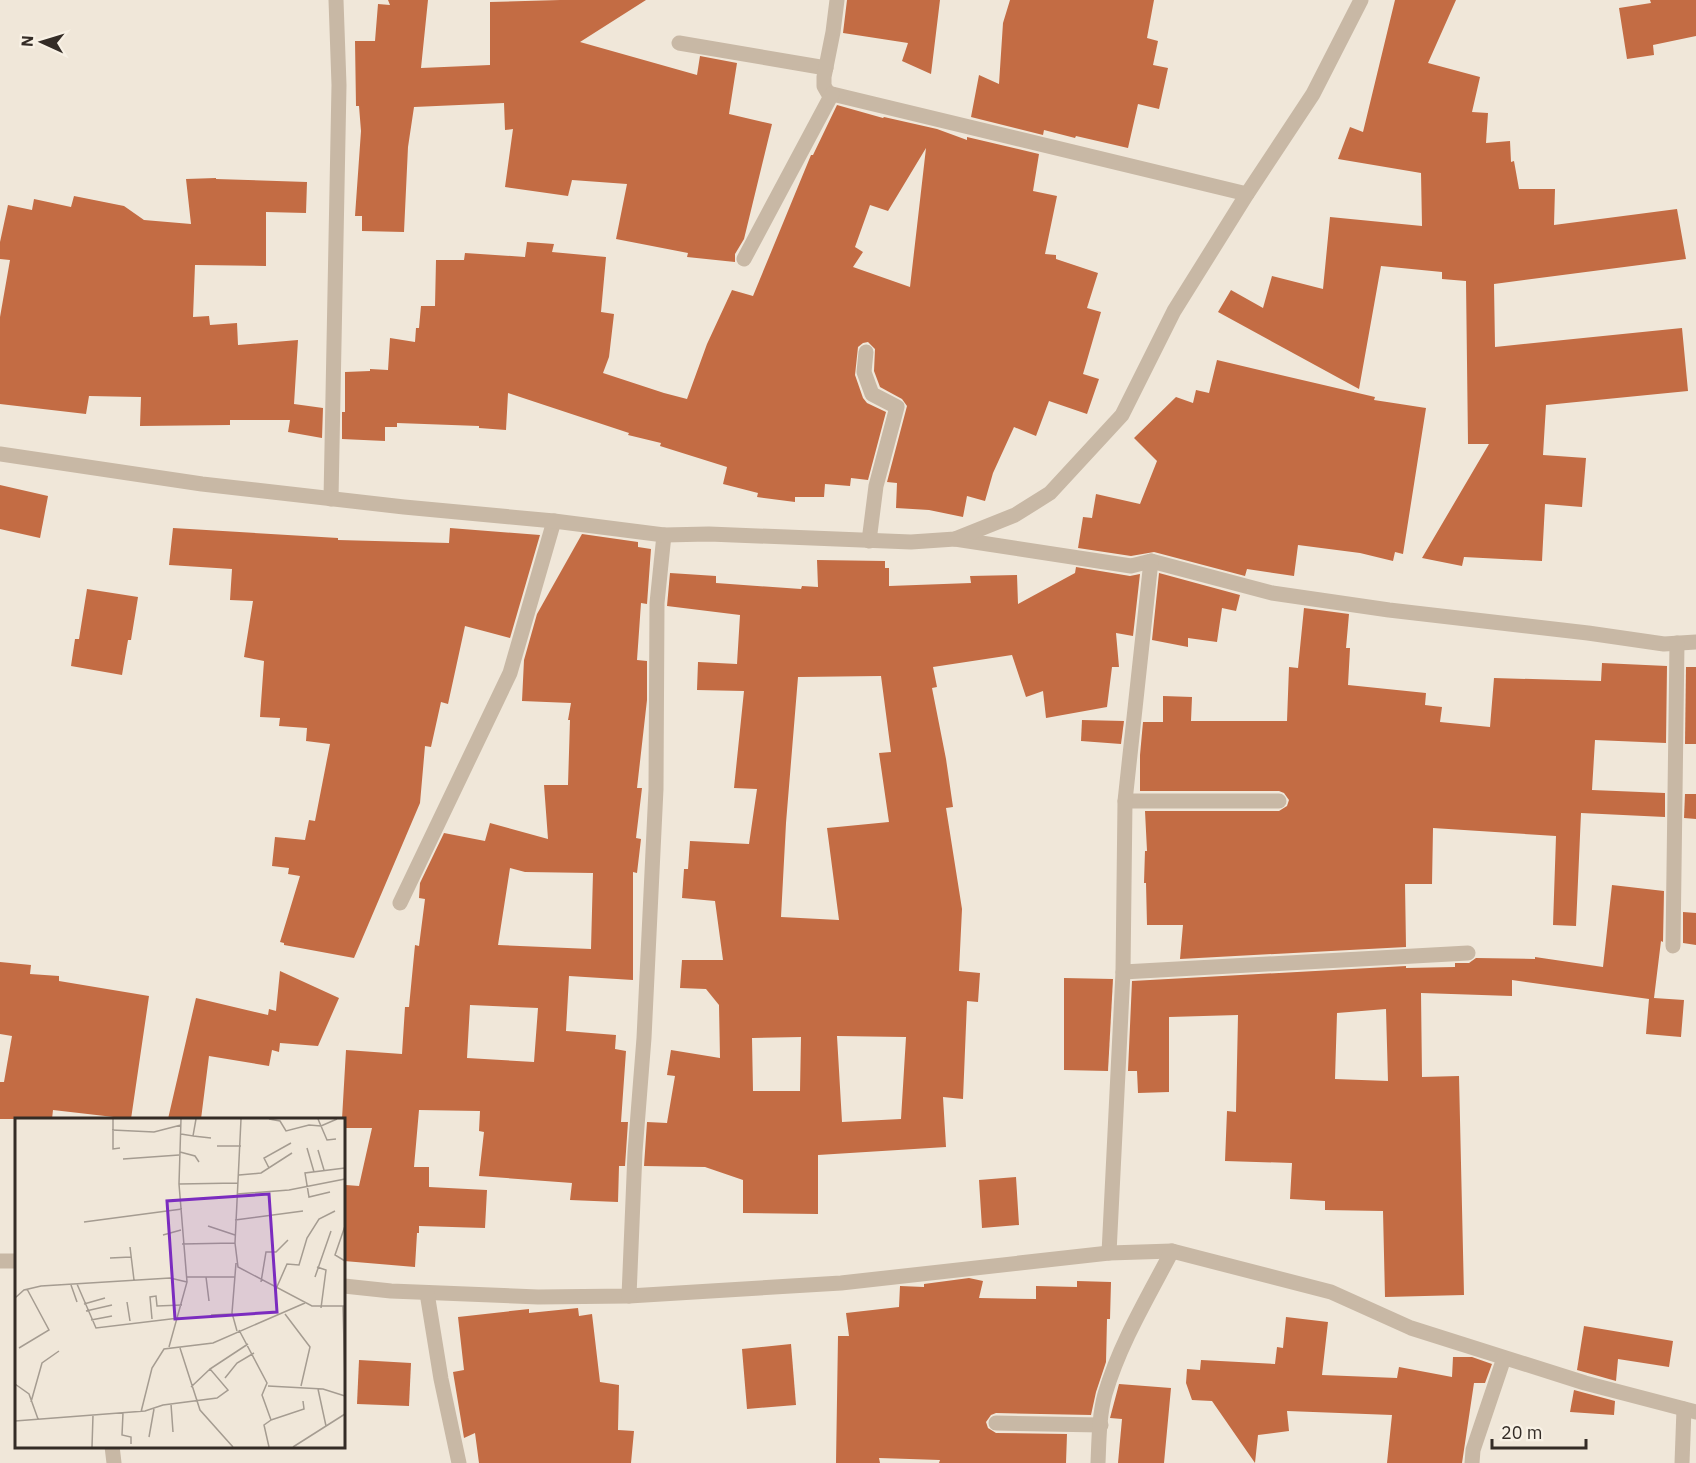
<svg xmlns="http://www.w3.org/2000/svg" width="1696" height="1463" viewBox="0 0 1696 1463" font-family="'IBM Plex Sans',sans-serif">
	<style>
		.building { fill: #c36c44; fill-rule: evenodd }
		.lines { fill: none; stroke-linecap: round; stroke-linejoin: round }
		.service { stroke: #c8b8a5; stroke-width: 15 }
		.minor { stroke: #c8b8a5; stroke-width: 15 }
		.tertiary { stroke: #c8b8a5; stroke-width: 15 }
		.inset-road { fill: none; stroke: #a59c91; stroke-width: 1.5 }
		.view { fill: #7b2cbf; fill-opacity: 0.15; stroke: #7b2cbf; stroke-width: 3 }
		.inset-edge { fill: none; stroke: #342c26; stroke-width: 3 }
	</style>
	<rect width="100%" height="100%" fill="#f0e7d9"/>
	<!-- building -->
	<g class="building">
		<polygon points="388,0 428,0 421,68 490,65 490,2 560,0 646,0 580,42 697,75 700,56 737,63 729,114 772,124 744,239 735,254 735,262 687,257 688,253 616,239 627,184 572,180 568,196 505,187 513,129 505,130 504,103 414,107 408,147 404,232 362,231 362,216 355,216 361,131 359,106 356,106 355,41 375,41 378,4 390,5"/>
		<polygon points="847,0 940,0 931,74 902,61 908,43 843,33"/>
		<polygon points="1010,0 1154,0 1147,38 1158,41 1153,65 1168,68 1159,109 1138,104 1128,148 1076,136 1075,138 1044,130 1043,135 971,117 979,75 999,84 1003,23"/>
		<polygon points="1395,0 1456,0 1428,63 1480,77 1472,112 1488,113 1486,143 1510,141 1511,162 1514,161 1519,189 1555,189 1554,225 1677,209 1686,259 1494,284 1495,347 1682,328 1688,391 1546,405 1543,455 1586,458 1582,507 1545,504 1542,561 1464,557 1462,566 1422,558 1489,444 1468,444 1466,281 1442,279 1442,272 1381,266 1359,389 1218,312 1231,290 1263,308 1272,276 1323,289 1330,217 1422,226 1421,173 1338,159 1350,127 1363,132"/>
		<polygon points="1650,0 1696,0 1696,36 1653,45 1654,55 1627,59 1619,8 1651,3"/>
		<path d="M837 105 883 118 884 117 937 129 967 140V137L1039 154 1033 191 1057 196 1045 254 1056 255V259L1098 273 1087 308 1101 312 1083 374 1099 379 1087 414 1049 401 1036 436 1014 427 993 473 985 501 967 496 963 517 929 510 896 508 897 483 887 482 907 406 902 399 880 387 874 371 875 349 868 342 863 343 858 347 855 375 863 398 867 403 886 412 868 480 851 478 850 486 825 484 824 497H795V502L757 497 758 493 723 484 727 467 660 446 661 443 628 435 629 433 508 393 506 430 479 428V426L397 423V427H385V441L342 439V412H345V372L370 371V369L388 370 390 338 415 342 416 328H419L421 306H435L436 260H464L465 253 525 257 527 242 554 244 552 252 606 257 601 312 614 314 609 357 603 373 664 393 687 399 707 344 732 290 753 296 811 155H813ZM926 148 916 235 910 287 853 267 863 252 855 247 870 205 888 211Z"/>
		<polygon points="216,178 216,179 307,182 306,213 266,212 266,266 195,265 193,317 209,316 210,325 237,323 238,345 298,340 294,404 323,408 322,438 288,432 290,420 230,420 230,425 140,426 141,397 89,396 86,414 0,404 0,317 10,260 0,259 0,242 8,205 32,210 34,199 71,207 74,196 124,206 144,220 191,224 186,179"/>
		<polygon points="1217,360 1375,397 1374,400 1426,408 1403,554 1395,552 1393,561 1360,553 1298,545 1294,576 1247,569 1245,576 1154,552 1131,556 1078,548 1083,517 1092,518 1096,494 1140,504 1157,461 1134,438 1176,397 1193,403 1196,390 1209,393"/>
		<polygon points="0,485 48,496 40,538 0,529"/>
		<polygon points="173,528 338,538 338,540 449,543 450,528 540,535 510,638 465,626 448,704 441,702 431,747 425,746 420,803 354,958 284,945 284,943 280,942 300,876 288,874 289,868 272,866 275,837 305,840 309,820 315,821 330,744 306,741 307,728 279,726 280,718 260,717 264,661 244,657 253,601 230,600 232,569 169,565"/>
		<path d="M582 534 638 542V547L651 549 647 604 641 603 637 660 647 661V700L637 788H642L636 838 641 839 637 873 633 872V980L569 976 566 1031 616 1035 615 1049 626 1051 621 1122H628L625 1166H619L618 1202 570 1200 572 1183 479 1176 484 1132 479 1131 480 1111 419 1110 414 1167H429V1187L487 1190 485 1228 419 1226V1233H417L415 1267 344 1261 346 1185 359 1186 372 1128H344V1119H342L346 1050 402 1054 405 1007H409L415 945 419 946 425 899 419 898 420 883 444 833 485 841 490 823 548 839 544 785H568L570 720H568L571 703 522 701 524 660 537 614ZM510 868 525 872 593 873 591 949 498 945ZM470 1005 538 1008 534 1062 467 1058Z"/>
		<path d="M817 560 885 561V568H889V586L971 583 970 576 1017 575 1018 604 1075 573 1076 567 1130 576 1140 574 1133 636 1116 633 1119 667H1112L1107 707 1046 718 1043 691 1026 697 1012 655 933 667 937 687 932 688 946 759 953 807 946 808 962 909 959 971 980 973 978 1002 967 1001 963 1099 943 1097 946 1147 818 1155V1214L743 1213V1180L705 1167 644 1166 647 1122 667 1123 675 1076 667 1075 671 1050 720 1058 719 1005 706 989 680 988 682 960H723L715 901 682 898 684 869H688L690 841 749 844 757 789 734 788 744 691 697 690 698 662 737 664 740 615 667 606 670 573 716 576V583L801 589 802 586 818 587ZM881 676 891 752 879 753 889 822 827 828 839 920 781 917 786 823 798 677ZM837 1036 906 1037 901 1119 842 1122ZM801 1037 800 1091H753L752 1038Z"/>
		<polygon points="1159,573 1240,595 1236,611 1222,608 1217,642 1188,638 1188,647 1152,640"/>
		<polygon points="87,589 138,597 131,640 128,640 122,675 71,666 75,639 79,639"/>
		<polygon points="1304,608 1349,614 1346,648 1350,648 1348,685 1426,693 1425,705 1442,707 1440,722 1490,727 1494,678 1601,681 1602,663 1667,666 1666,743 1595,740 1592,790 1665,793 1665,817 1581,813 1576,926 1553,925 1556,836 1433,828 1432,884 1405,884 1406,947 1180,959 1183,925 1147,925 1146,883 1144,883 1145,851 1147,851 1145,811 1279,811 1287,806 1289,800 1284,793 1279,791 1140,791 1140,755 1143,722 1163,722 1163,696 1192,697 1191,721 1287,721 1289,667 1298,668"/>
		<polygon points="1686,667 1696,667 1696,744 1685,744"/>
		<polygon points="1082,720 1124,721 1121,744 1081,741"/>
		<polygon points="1685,794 1696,794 1696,819 1684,818"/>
		<path d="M1612 885 1664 891 1663 942 1661 941 1654 998 1684 1000 1681 1037 1646 1034 1649 999 1512 980V996L1421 993 1422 1077 1459 1076 1464 1295 1385 1297 1383 1211 1325 1210V1201L1290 1199 1292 1163 1225 1161 1227 1111 1236 1112 1238 1015 1169 1017V1092L1138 1093 1137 1071H1128L1132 981 1406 966V968L1455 967V963H1469L1476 958 1535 959V957L1603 967ZM1386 1009 1388 1081 1335 1079 1337 1013Z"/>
		<polygon points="1683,912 1696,913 1696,945 1683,943"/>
		<polygon points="0,962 31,965 30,974 59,976 59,981 149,996 131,1119 53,1110 52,1119 0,1119 0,1082 4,1082 12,1036 0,1034"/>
		<polygon points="280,971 339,998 318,1046 280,1043 279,1052 272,1050 269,1066 209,1056 201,1119 168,1119 196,998 268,1015 269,1009 276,1011"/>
		<polygon points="1064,978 1113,979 1108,1071 1064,1070"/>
		<polygon points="1016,1177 1019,1225 982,1228 979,1180"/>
		<polygon points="969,1278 983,1281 979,1298 1036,1299 1036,1286 1077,1287 1077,1281 1111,1282 1110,1319 1107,1319 1106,1362 1096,1392 1091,1415 996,1413 991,1415 986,1422 988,1428 996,1433 1067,1434 1066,1463 939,1463 940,1460 879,1458 880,1463 836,1463 838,1336 849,1336 846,1313 899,1307 900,1286 924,1287 924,1284"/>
		<polygon points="578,1308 579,1316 592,1314 600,1382 619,1385 618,1430 634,1431 631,1463 479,1463 475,1433 464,1438 453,1372 464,1370 458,1317 529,1309 529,1313"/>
		<polygon points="1286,1317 1328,1322 1322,1375 1397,1378 1399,1367 1452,1377 1453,1357 1472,1357 1492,1364 1485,1383 1474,1383 1462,1463 1387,1463 1392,1415 1287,1411 1289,1431 1258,1435 1255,1463 1212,1401 1192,1400 1186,1383 1187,1369 1200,1370 1201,1360 1275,1364 1277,1347 1283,1348"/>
		<polygon points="1584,1326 1673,1341 1669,1367 1618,1359 1616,1381 1577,1370"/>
		<polygon points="791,1344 796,1405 747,1409 742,1349"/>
		<polygon points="359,1360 411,1363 409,1406 357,1404"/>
		<polygon points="1119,1384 1171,1388 1164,1463 1118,1463 1122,1419 1110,1418"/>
		<polygon points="1574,1390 1615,1401 1614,1415 1570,1412"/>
	</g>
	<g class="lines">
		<!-- service -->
		<polyline class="service" points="679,43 826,68"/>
		<!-- minor -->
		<g class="minor">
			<polyline points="837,0 833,32 824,77 824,86 828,93 1247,194"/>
			<polyline points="744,259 832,94"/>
			<polyline points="866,352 864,372 872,394 897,407 876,486 869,541"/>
			<polyline points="331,499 339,85 336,0"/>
			<polyline points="955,539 1131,566 1151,561 1272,593 1389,610 1588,633 1664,644 1696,642"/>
			<polyline points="1125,801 1279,801"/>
			<polyline points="400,903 510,673 554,521"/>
			<polyline points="1673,946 1677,643"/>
			<polyline points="1123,972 1468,953"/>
			<polyline points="1109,1253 1123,972 1125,801 1151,561"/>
			<polyline points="0,1261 16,1261"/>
			<polyline points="344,1286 391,1291 538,1297 629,1296 841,1283 1109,1253 1172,1251 1331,1292 1411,1328 1585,1383 1696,1412"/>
			<polyline points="427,1293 441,1379 459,1463"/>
			<polyline points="629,1296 635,1152 644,1038 656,789 657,603 664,535"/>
			<polyline points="996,1423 1101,1425"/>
			<polyline points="112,1446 114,1463"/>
			<path d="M1098 1463C1099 1440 1099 1416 1105 1394 1120 1343 1148 1297 1172 1251"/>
			<polyline points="1472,1463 1473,1450 1504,1358"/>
			<polyline points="1682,1463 1684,1409"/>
		</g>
		<!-- tertiary -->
		<polyline class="tertiary" points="0,454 202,484 404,507 554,521 664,535 709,534 911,542 955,539 1015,515 1050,493 1122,415 1174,311 1247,194 1313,94 1361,0"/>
	</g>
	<!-- overview -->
	<g transform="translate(15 1118)">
		<rect width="330" height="330" fill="#f0e7d9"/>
		<path class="inset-road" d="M98 1V31L105 30M226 1 220 125 223 149 297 188H330M254 1 265 3 271 13 294 7 306 8 322 1M303 1 312 22 321 21M97 12 139 14 166 7M166 16 178 18 181 1M178 18 196 20M202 28H226M292 30 299 54M303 32 309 52M165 34 180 38 184 44M108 41 164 37M254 50 249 40 276 25M224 57 246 55 277 35M164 66 223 65M315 74 294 79 290 55 330 50M222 76 274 72 330 61M220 102 288 93M69 104 167 91M193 108 220 117M330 108 320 137 330 143M148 117 166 112M167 126 220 125M115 129 119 162M95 140 116 139M221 145 217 195 222 213M302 149 311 152 306 190M172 159H220M191 159 194 183M300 159 316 113M246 164 251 134H261L273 122M62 166 81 210 164 200M56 167 62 184M261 171 272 146 284 147 292 120 304 101 320 93M0 180 9 172 26 168 155 160 172 164M112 184 115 203M69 186 90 180M328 188 330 264M71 193 97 187M270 196 295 229 286 268M196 197 217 196M137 201 135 179 141 178 142 188 167 187M76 202 97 198M224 212 252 265 247 277 256 302 249 307 254 329M154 229 172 164 164 66 166 1M4 230 34 212 12 171M165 230 185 292 218 329M210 260 222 245 239 235M0 266 14 276 23 301M253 268 308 271 330 278M176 269 195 251M303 271 311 308M16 284 27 245 44 233M156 286 158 314M126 294 137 250 149 231 198 225 290 185M108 295 107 317 116 319V326M256 302 289 291 288 283M0 303 130 293 148 287 202 280 213 272 195 251 233 226M134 319 139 291M77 329 78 297M278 329 330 296"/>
		<path class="view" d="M254 76 262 194 160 201 152 83Z"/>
		<rect width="330" height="330" class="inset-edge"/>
	</g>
	<!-- north arrow -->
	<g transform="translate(42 42) rotate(274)" stroke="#f8f1e5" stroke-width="4.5" paint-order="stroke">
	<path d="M0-4.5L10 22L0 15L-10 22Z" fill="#342c26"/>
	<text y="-9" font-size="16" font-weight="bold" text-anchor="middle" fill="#342c26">N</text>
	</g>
	<!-- scale -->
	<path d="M1492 1439v9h94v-9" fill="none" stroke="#342c26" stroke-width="3"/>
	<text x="1501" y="1439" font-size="18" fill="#342c26" stroke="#f8f1e5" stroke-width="4.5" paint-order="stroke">20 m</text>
</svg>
